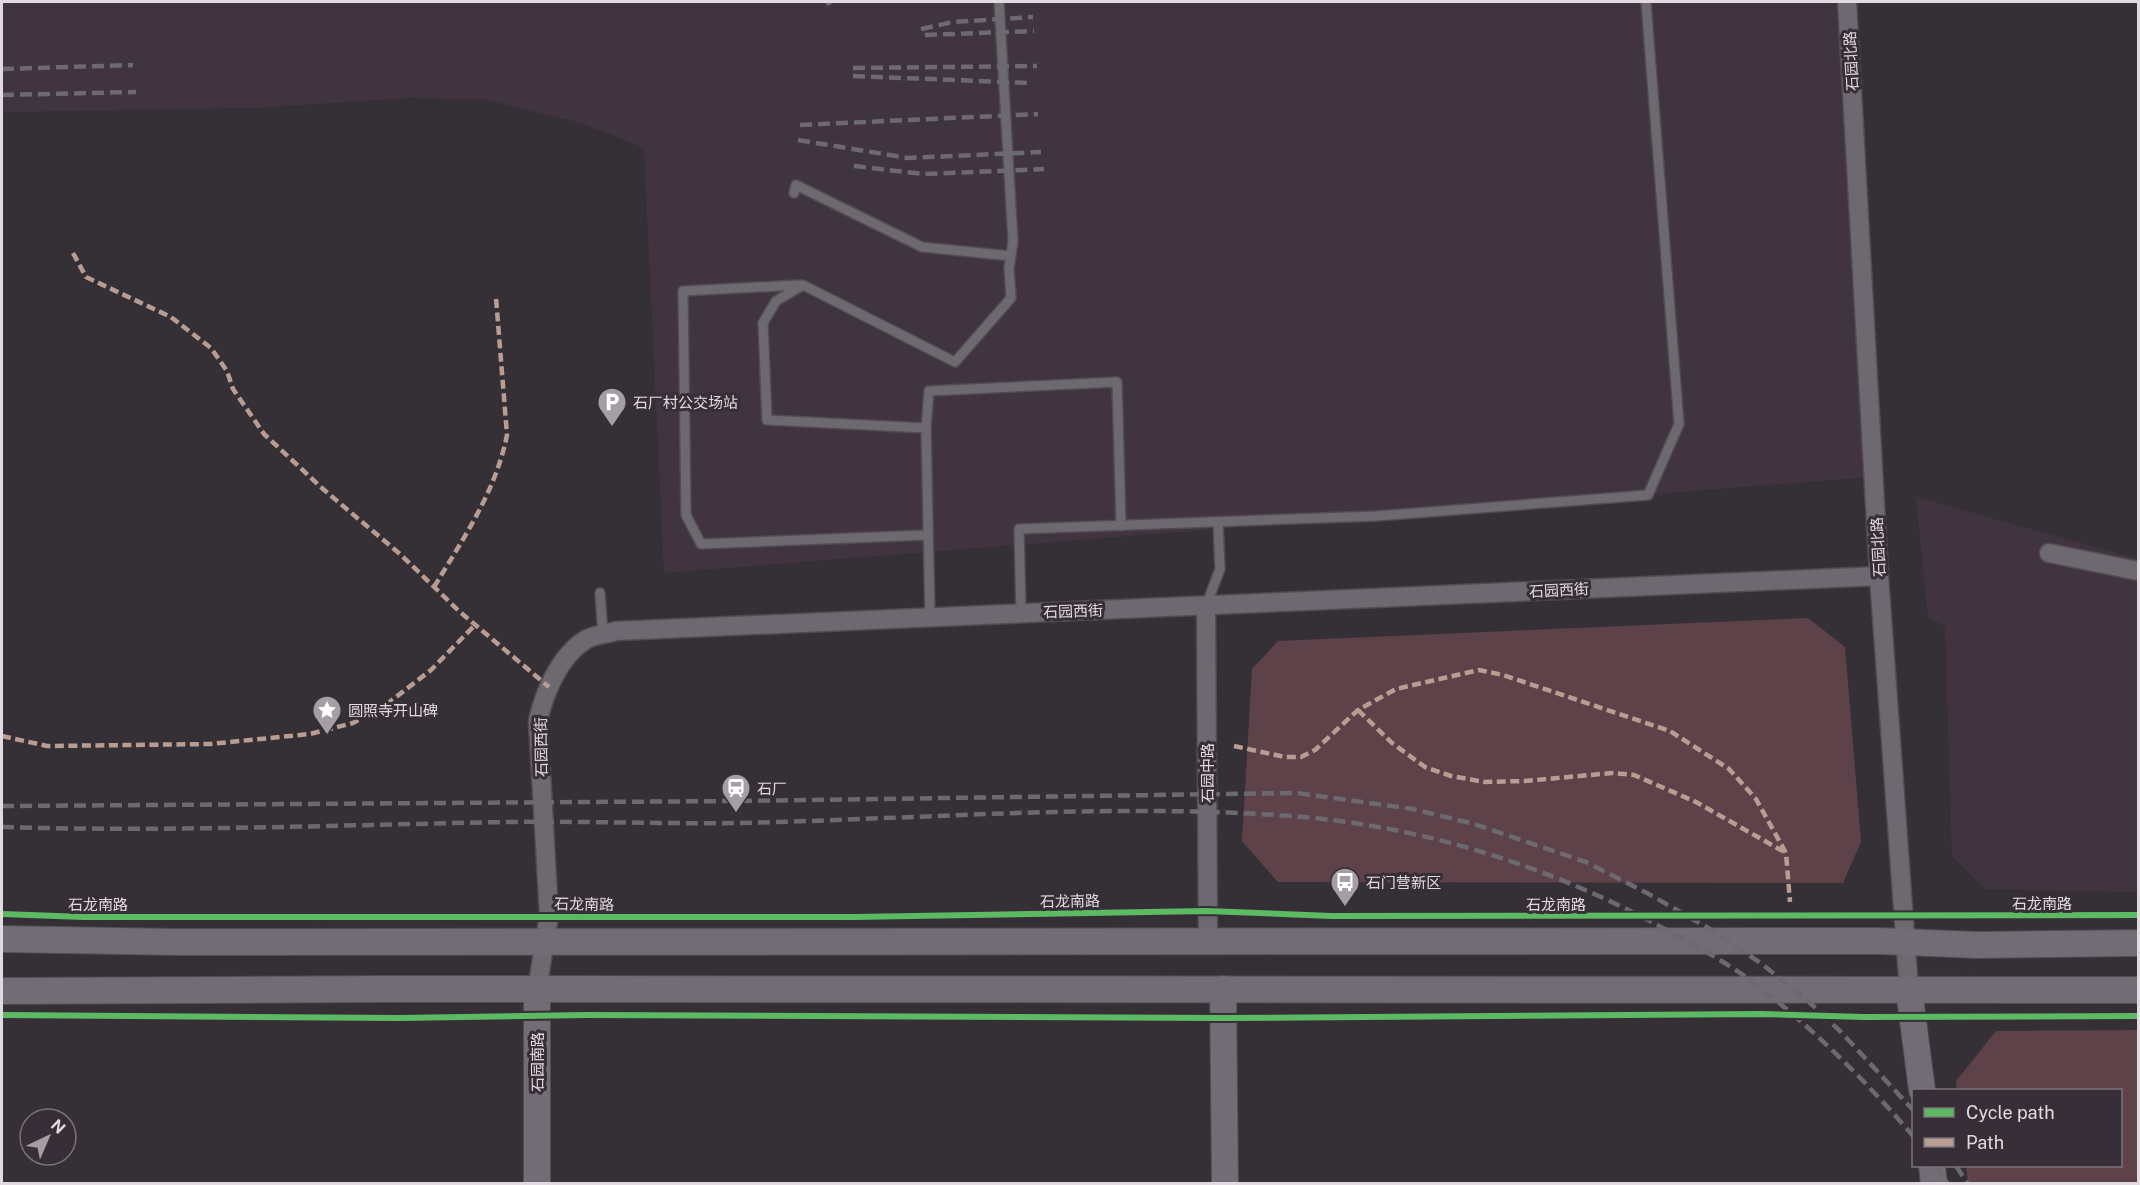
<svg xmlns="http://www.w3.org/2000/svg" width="2140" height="1185" viewBox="0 0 2140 1185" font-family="'Public Sans','Noto Sans SC',sans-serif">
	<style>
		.built { fill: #413441 }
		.green { fill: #5e4249 }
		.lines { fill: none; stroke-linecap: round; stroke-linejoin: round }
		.lane-casing { stroke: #504c50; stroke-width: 12 }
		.street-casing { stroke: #504c50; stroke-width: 21 }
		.secondary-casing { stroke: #504c50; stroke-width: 28 }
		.lane { stroke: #6e6971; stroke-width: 9 }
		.street { stroke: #6e6971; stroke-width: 18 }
		.secondary { stroke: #716c75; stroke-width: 26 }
		.rail { stroke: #6d6970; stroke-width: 4.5; stroke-dasharray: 12 6; stroke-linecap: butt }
		.quiet { stroke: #b99d93; stroke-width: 4.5; stroke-dasharray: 9 4.5; stroke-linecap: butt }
		.cycleway-casing { stroke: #372e37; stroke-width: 10 }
		.cycleway { stroke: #5cba63; stroke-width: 6 }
		.labels { text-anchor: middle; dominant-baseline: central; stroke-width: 6; stroke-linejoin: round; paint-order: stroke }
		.street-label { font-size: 15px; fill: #e1dbe1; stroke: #372e37 }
		.poi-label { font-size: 15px; fill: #e1dbe1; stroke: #372e37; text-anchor: start }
	</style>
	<rect width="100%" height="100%" fill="#353035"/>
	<!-- built -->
	<g class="built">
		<polygon points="2,2 1836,2 1869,477 664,573 644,148 581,123 483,99 408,98 253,108 2,112"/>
		<polygon points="1916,497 2138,559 2138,892 1986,889 1952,856 1945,626 1928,618"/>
	</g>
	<!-- green -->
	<g class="green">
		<polygon points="1808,618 1845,647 1861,842 1843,883 1278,882 1242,841 1252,669 1278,641"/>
		<polygon points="2138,1030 2138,1183 1968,1183 1966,1166 2120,1166 2120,1090 1957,1090 1956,1081 1996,1031"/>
	</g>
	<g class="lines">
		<!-- lane casing -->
		<g class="lane-casing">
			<g id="lane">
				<polyline points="794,193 796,185 922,247 1011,256"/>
				<polyline points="800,285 683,291 686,515 701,544 928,535"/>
				<polyline points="926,428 929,391 1117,382 1121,526"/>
				<polyline points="600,593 603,635"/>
				<polyline points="1206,606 1220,569 1218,522"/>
				<polyline points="1021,613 1019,529 1376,516 1648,495 1679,424 1646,2"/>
				<polyline points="930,617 926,428 767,420 763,323 776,301 803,285 955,362 1011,298 1009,268 1013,241 999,2"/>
			</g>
		</g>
		<!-- street casing -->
		<g class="street-casing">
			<g id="street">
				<polyline points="1847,2 1879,576 1909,990"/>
				<polyline points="2049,553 2138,571"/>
				<polyline points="1206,606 1208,941"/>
				<path d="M537 990 549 915 538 721C544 693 559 657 585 640 593 635 607 634 616 631L1879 576"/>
			</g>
		</g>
		<!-- secondary casing -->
		<g class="secondary-casing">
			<g id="secondary">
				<polyline points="2,939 176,942 1880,941 1977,945 2138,943"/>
				<polyline points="1223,989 1225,1184"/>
				<polyline points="537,990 537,1184"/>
				<polyline points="1909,990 1922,1090"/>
				<polyline points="2,991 382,989 2138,990"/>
				<polyline points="1932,1166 1934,1184"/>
			</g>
		</g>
		<!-- lane -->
		<use href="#lane" class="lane"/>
		<!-- street -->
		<use href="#street" class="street"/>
		<!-- secondary -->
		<use href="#secondary" class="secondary"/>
		<!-- rail -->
		<g class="rail">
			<polyline points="826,4 831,2"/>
			<polyline points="921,29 953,22 1033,17"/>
			<polyline points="925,35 1034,31"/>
			<polyline points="853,68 1037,66"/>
			<polyline points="2,69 133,65"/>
			<polyline points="853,76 1030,83"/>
			<polyline points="2,95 136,92"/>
			<polyline points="800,125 1038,114"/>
			<polyline points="798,140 908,158 1041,152"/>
			<polyline points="854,166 923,174 1044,169"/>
			<polyline points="2,806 736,801 1297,793 1413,809 1474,824 1586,862 1647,893 1710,929 1762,964 1807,1000 1841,1032 1914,1111"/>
			<path d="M2 827C169 832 339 825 507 822 584 821 661 824 739 823 927 819 1116 802 1304 817 1426 828 1543 865 1650 921 1685 940 1722 959 1754 983 1813 1028 1866 1081 1914 1137"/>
			<polyline points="1935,1166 1948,1184"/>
			<polyline points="1956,1166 1968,1184"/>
		</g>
		<!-- quiet -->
		<g class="quiet">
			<polyline points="73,253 86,277 171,317 211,348 227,371 233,389 264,434 323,489 400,554 460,612 549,687"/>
			<path d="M434 587C463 539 496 491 507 435L496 298"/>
			<polyline points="1358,710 1392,743 1425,767 1451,776 1485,782 1525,781 1612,773 1634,775 1696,802 1786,853"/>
			<polyline points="2,736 47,746 210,744 310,734 353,723 387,704 431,670 475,625"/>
			<polyline points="1234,746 1285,757 1301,757 1315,750 1358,710 1396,689 1479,670 1503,675 1670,731 1729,769 1756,799 1786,853 1790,902"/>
		</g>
		<!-- cycleway casing -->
		<g class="cycleway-casing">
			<g id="cycleway">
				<polyline points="2,914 84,917 853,917 1207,911 1331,916 2138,915"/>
				<polyline points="2,1015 399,1018 587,1015 1223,1018 1762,1014 1864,1017 2138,1016"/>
			</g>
		</g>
		<!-- cycleway -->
		<use href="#cycleway" class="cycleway"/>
	</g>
	<!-- icons -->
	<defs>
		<g id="parking-pin" transform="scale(1.5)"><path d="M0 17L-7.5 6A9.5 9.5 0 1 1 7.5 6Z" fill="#a59fa5" stroke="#372e37"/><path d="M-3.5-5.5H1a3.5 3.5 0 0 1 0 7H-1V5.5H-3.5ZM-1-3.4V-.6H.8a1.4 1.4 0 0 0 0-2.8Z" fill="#fff"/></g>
		<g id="sight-pin" transform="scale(1.5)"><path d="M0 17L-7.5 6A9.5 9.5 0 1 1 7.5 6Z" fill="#a59fa5" stroke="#372e37"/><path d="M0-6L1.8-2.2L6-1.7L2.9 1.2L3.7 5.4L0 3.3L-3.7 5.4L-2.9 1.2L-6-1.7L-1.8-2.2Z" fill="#fff"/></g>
		<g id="station-pin" transform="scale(1.5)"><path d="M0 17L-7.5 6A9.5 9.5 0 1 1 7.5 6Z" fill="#a59fa5" stroke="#372e37"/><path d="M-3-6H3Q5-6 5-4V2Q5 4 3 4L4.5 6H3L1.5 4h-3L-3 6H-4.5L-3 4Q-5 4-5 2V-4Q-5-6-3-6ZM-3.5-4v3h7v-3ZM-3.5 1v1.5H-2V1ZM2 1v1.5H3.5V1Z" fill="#fff"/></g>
		<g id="bus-pin" transform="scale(1.5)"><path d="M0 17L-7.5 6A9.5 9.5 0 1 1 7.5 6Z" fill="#a59fa5" stroke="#372e37"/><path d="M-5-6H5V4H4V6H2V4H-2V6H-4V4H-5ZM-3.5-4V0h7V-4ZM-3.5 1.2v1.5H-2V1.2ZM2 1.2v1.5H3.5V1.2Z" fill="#fff"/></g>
	</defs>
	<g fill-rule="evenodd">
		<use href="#parking-pin" x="612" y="402"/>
		<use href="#sight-pin" x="327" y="710"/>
		<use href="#station-pin" x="736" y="788"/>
		<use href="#bus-pin" x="1345" y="882"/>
	</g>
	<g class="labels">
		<!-- street labels -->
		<g class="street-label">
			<text transform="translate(1851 61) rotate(-93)">石园北路</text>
			<text transform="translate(1878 547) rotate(-93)">石园北路</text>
			<text transform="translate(1559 590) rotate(-3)">石园西街</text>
			<text transform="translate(1073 611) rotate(-2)">石园西街</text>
			<text transform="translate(541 747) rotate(-91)">石园西街</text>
			<text transform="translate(1207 773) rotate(-90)">石园中路</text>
			<text transform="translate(1070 901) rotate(-1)">石龙南路</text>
			<text x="2042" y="903">石龙南路</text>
			<text x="98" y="904">石龙南路</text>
			<text transform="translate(584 904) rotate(1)">石龙南路</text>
			<text x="1556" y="904">石龙南路</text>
			<text transform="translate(537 1062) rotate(-90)">石园南路</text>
		</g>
		<!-- poi labels -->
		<g class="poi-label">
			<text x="633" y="402">石厂村公交场站</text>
			<text x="348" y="710">圆照寺开山碑</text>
			<text x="757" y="788">石厂</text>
			<text x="1366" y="882">石门营新区</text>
		</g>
	</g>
	<!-- border -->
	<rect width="2140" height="1185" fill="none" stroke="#e1dbe1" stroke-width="6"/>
	<!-- legend -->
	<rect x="1912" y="1089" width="210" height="78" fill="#372e37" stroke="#7b737b" stroke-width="1.5"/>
	<rect x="1924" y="1108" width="30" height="9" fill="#5cba63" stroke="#7b737b" stroke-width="1.5"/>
	<text x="1966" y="1119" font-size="18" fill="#e1dbe1">Cycle path</text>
	<rect x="1924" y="1138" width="30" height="9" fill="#b99d93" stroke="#7b737b" stroke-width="1.5"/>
	<text x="1966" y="1149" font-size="18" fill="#e1dbe1">Path</text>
	<!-- north arrow -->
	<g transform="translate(48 1137) rotate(44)"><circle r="28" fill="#372e37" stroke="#7b737b" stroke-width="1.5"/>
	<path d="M0-4.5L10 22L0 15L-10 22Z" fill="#a59fa5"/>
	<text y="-9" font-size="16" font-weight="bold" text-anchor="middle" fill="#e1dbe1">N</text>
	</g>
</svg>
